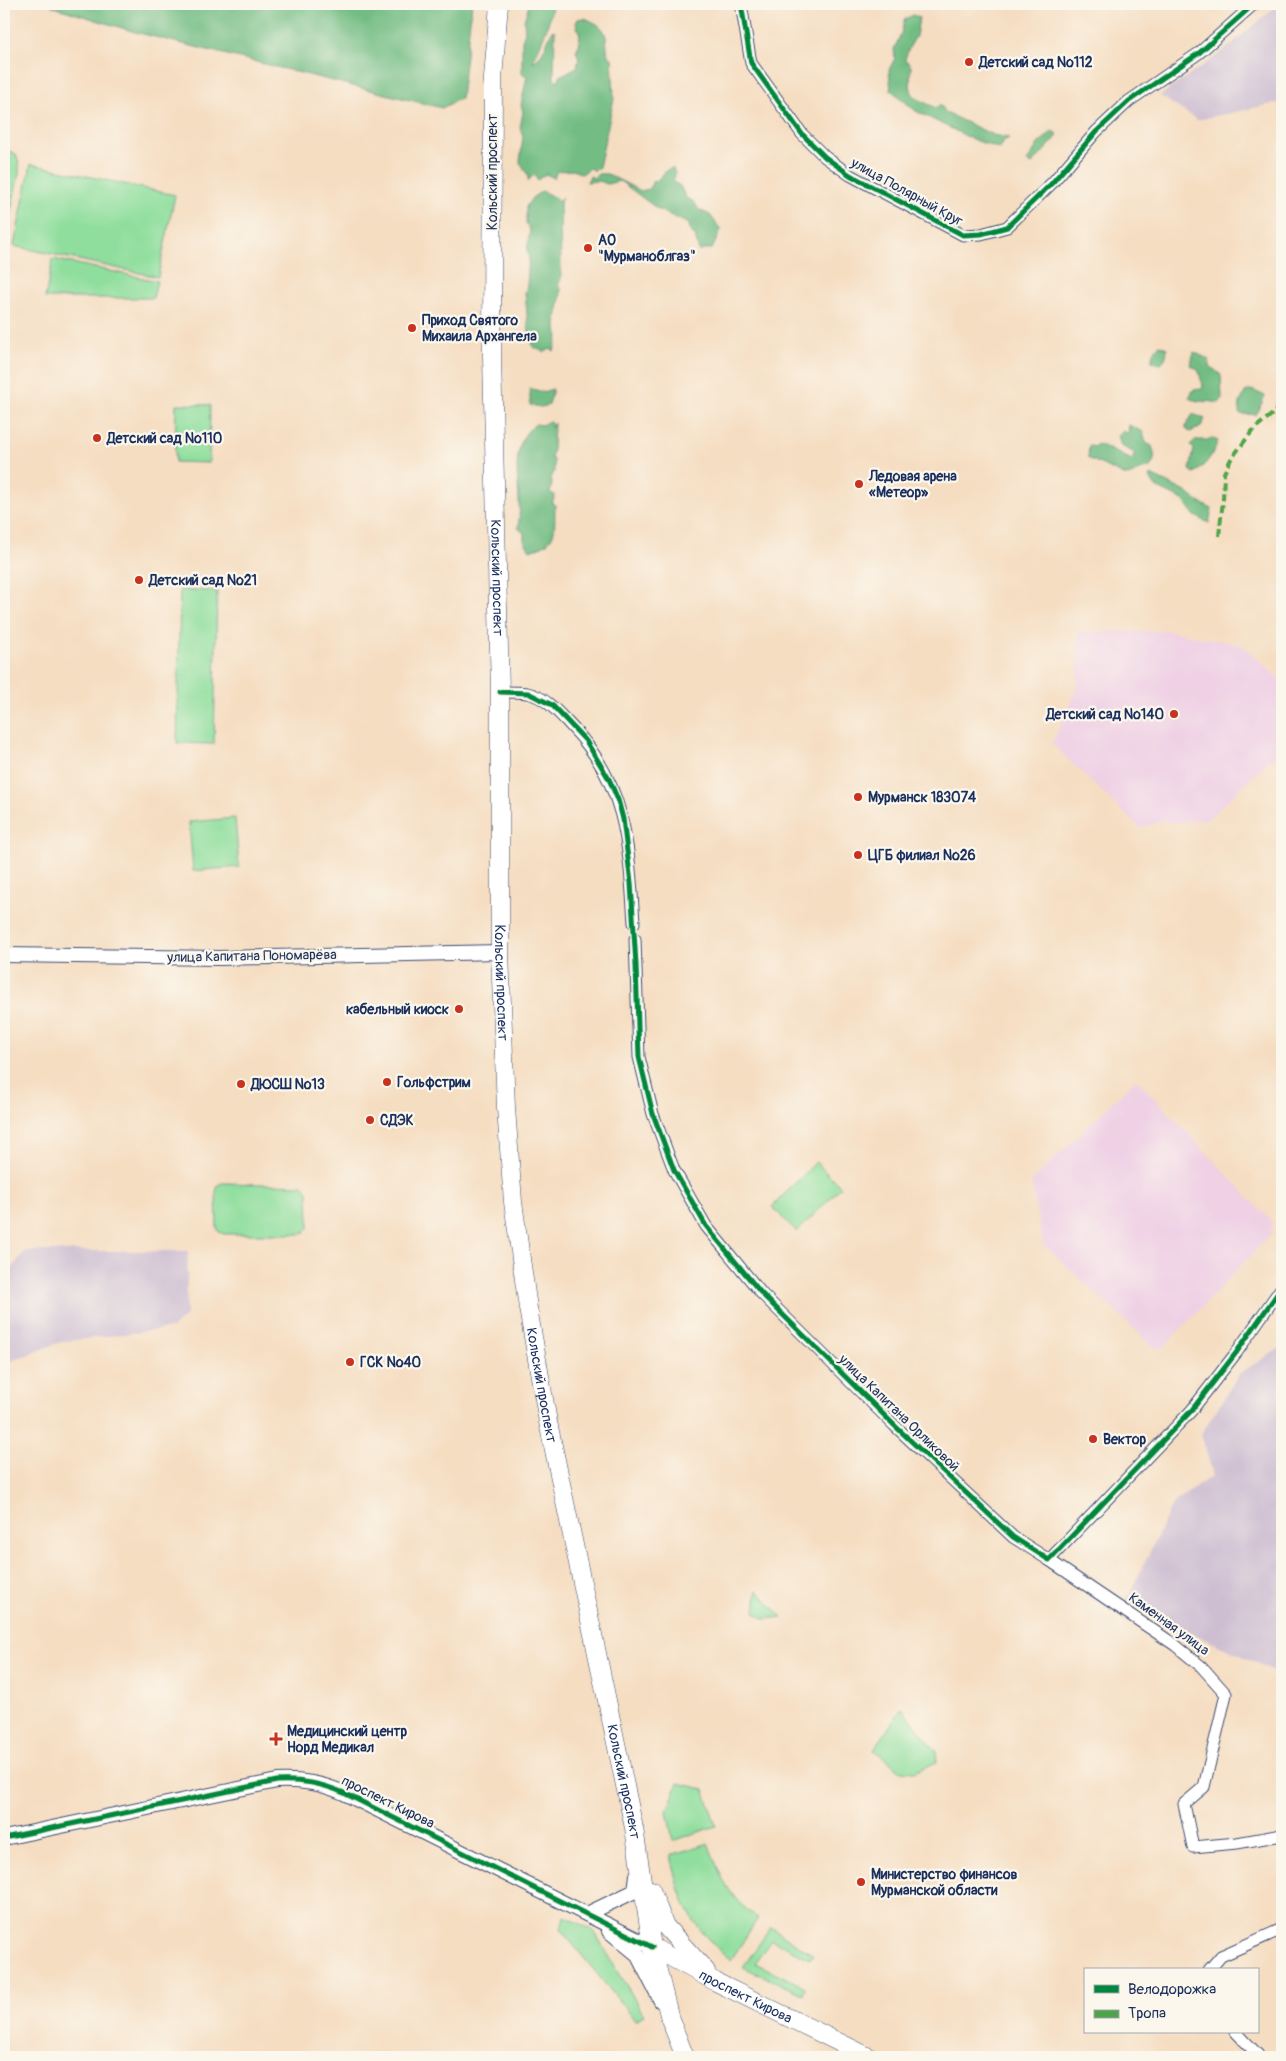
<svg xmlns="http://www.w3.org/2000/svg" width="1286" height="2061" viewBox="0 0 1286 2061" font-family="Pangolin,sans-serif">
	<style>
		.built { fill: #efd0e5 }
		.industrial { fill: #cdbed2 }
		.green { fill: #8fde9d; stroke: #55867e }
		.forest { fill: #73bd84; stroke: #477671 }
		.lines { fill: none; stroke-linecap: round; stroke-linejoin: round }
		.minor-casing { stroke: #3c496d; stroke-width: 13 }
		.tertiary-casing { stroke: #3c496d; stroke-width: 16 }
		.primary-casing { stroke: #3c496d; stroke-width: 19 }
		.minor { stroke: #fff; stroke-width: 11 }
		.tertiary { stroke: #fff; stroke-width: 14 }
		.primary { stroke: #fff; stroke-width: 18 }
		.quiet { stroke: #4fa44a; stroke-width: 4; stroke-dasharray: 8 4; stroke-linecap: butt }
		.cycleway-casing { stroke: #fbf7ec; stroke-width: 8 }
		.cycleway { stroke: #00873e; stroke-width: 5 }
		.poi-dot { fill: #c8321e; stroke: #fbf7ec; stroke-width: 2 }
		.labels { text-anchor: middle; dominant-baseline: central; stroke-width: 4.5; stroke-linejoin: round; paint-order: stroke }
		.poi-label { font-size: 14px; font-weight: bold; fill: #1b2f5e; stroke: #fbf7ec; text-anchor: start }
		.street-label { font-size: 14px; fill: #1b2f5e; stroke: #fbf7ec }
	</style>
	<rect width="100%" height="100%" fill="#fbf7ec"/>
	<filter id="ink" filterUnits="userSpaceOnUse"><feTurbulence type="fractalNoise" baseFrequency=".02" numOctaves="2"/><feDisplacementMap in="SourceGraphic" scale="10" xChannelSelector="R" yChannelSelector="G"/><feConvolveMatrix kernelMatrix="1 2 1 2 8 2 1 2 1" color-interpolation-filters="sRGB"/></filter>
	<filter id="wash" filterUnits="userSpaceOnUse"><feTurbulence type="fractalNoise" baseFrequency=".0096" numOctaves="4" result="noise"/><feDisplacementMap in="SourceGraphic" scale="20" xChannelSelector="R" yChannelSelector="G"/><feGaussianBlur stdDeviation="1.12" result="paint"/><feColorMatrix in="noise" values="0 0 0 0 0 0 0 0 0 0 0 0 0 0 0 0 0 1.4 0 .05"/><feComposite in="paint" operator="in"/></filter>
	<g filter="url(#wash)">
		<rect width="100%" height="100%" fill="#f5ddc1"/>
		<!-- built -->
		<g class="built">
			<polygon points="1168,631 1242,645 1282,682 1282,748 1208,819 1169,823 1165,820 1140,828 1052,744 1078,685 1078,632"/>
			<polygon points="1136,1079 1272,1222 1271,1234 1163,1348 1154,1348 1043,1244 1031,1182"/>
		</g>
		<!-- industrial -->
		<g class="industrial">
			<polygon points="1279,4 1282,4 1282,102 1197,120 1160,96 1226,49"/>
			<polygon points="25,1251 188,1251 186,1316 172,1328 61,1342 4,1364 4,1277"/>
			<polygon points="1282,1347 1282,1675 1126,1602 1173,1503 1213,1475 1201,1434 1240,1373"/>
		</g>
		<!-- green -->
		<g class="green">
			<polygon points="4,149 16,154 19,164 19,173 4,242"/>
			<polygon points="31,164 175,195 158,277 14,246"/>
			<polygon points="53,259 157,281 153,298 45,298"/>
			<polygon points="176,404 210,405 209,463 175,462"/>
			<polygon points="180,590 217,591 214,744 177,743"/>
			<polygon points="235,818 239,867 193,871 189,822"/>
			<polygon points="816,1162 841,1187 797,1232 772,1207"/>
			<polygon points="222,1183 303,1185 308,1191 309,1227 304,1233 300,1234 224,1234 219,1232 217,1228 216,1192 218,1185"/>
			<polygon points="757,1590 782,1617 765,1619 755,1613"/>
			<polygon points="902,1708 936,1751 937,1762 914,1772 901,1771 874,1750"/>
			<polygon points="678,1783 704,1789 716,1826 673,1841 667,1811"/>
			<path d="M708 1843C721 1877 727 1897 758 1918L731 1960C691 1927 682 1906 671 1855Z"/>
			<polygon points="564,1916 594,1931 644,2015 635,2020 561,1930"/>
			<polygon points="771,1927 813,1955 810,1959 771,1940 755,1963 805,1987 803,1994 743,1967"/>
		</g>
		<!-- forest -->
		<g class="forest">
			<polygon points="50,4 472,4 461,98 442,108 135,32 54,7"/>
			<path d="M529 4H554L552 6C549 27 541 42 533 62 544 57 547 39 553 30L555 31 554 73V79L558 81 560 76 577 67 579 58 576 51 580 43 579 42 580 35 576 23 578 19C584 17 588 19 593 22 610 30 605 40 608 56L612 58 614 98 601 158 599 167 595 171 590 168 582 174 573 170 557 171 554 178 546 174 537 180 534 174 528 181V175L523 168 520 162 523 136 520 128 523 112 521 105 527 76 522 73V40L525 32 524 21Z"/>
			<path d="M913 15 919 18 916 36 909 48 905 59 911 66C909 97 909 95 936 108L940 104 946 113 993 135 1009 138 1004 141 1000 149 972 139 916 111 891 90 889 70 895 58 894 49 901 34 904 20Z"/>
			<polygon points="1053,131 1057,134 1057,137 1032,164 1027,162 1038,144"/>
			<polygon points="673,168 675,174 673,182 680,186 686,198 694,202 699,210 710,215 721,230 712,249 705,249 699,252 695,235 691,233 689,224 659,210 620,181 607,184 600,181 587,182 590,176 594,178 598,174 607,174 641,191 649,189 653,181 655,182 667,170"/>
			<path d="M542 191 559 200 562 197 560 200 561 279 558 285 561 288C561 303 552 324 558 337L554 351 551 349 544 352 533 347 529 333 525 294 527 285 529 257 527 252 530 230 526 223V207L532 198Z"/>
			<path d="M1160 345 1167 348C1166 356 1167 359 1159 364L1152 361C1152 353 1154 349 1160 345Z"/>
			<path d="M1194 352 1208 359 1210 366 1221 375 1222 399 1219 403C1208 400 1198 403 1189 398L1193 390 1202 389 1203 386 1198 369 1190 365Z"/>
			<polygon points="530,388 542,392 553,389 549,405 541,407 530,405"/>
			<path d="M1252 390 1265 396 1256 415C1250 413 1245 416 1239 413L1240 403 1245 392Z"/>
			<polygon points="1193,414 1205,419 1201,427 1190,432 1186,429 1186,426"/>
			<path d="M549 421 551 422V428L554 423 553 450 551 458 554 460V472L551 478 552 483 550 493 555 495 552 504 555 505C554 531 559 543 530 550L524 541V533L518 528C519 521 520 513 519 505 519 478 509 442 536 424L542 425Z"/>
			<path d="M1129 425 1143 432 1146 443 1152 446C1155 455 1156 461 1149 468 1136 469 1136 475 1126 476L1088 458 1089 445 1093 447 1098 444 1132 460 1135 453 1121 446 1118 435 1122 431 1128 434Z"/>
			<path d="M1211 438 1218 441C1214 453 1205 467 1194 473L1190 470 1194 449 1190 445 1195 440H1208Z"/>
			<polygon points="1151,475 1186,492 1197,501 1212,509 1209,523 1195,516 1183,500 1156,487 1150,478"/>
		</g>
	</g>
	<g filter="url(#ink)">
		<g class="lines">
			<!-- minor casing -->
			<g class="minor-casing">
				<g id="minor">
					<polyline points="741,4 751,63 802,134 825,157 850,175 963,235 981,234 1007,227 1052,183 1096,132 1129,101 1199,53 1254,4"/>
					<path d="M500 692C508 692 518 692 527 693 546 697 559 713 572 727 627 784 629 848 634 923"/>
					<polyline points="635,939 639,1057 653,1114 674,1170 706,1226 762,1294 894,1425 1013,1537 1049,1560 1191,1411 1236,1353 1282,1287"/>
					<polyline points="1049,1560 1175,1645 1202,1667 1226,1694 1204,1787 1184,1804 1193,1847 1237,1843 1282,1835"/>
					<polyline points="1209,1970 1221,1956 1282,1929"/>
					<polyline points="1236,2032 1258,2055"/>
				</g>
			</g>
			<!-- tertiary casing -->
			<g class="tertiary-casing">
				<g id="tertiary">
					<polyline points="4,955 220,958 500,952"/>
					<path d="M4 1838 277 1781C302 1780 321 1783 344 1793L652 1947"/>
					<polyline points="587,1914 635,1891 637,1875"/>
					<polyline points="609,1931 637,1954 661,2001"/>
				</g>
			</g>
			<!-- primary casing -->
			<g class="primary-casing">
				<g id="primary">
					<path id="s1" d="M499 4 493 78 492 356 500 692V952L506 1108 513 1202 528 1308 548 1422 634 1828 652 1947 670 2019 685 2057"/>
					<polyline points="651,1890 665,1926 706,1971"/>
					<path id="s2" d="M652 1947 716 1982 869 2057"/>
				</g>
			</g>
			<!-- minor -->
			<use href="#minor" class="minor"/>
			<!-- tertiary -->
			<use href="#tertiary" class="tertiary"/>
			<!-- primary -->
			<use href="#primary" class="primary"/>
			<!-- quiet -->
			<polyline class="quiet" points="1219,536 1223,500 1224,473 1231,459 1254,429 1275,412 1280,402 1282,391"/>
			<!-- cycleway casing -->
			<g class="cycleway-casing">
				<g id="cycleway">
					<polyline points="741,4 751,63 802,134 825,157 850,175 963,235 981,234 1007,227 1052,183 1096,132 1129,101 1199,53 1254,4"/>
					<polyline points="500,692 528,693 552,705 586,741 609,779 618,800 623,819 631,883 636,965 639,1057 653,1114 674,1170 706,1226 762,1294 894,1425 1013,1537 1049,1560 1191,1411 1236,1353 1282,1287"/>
					<path d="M4 1838 277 1781C302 1780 321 1783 344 1793L652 1947"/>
				</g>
			</g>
			<!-- cycleway -->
			<use href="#cycleway" class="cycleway"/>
		</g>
	</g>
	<!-- markers -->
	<g class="poi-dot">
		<circle cx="969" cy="62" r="5"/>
		<circle cx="588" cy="248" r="5"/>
		<circle cx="412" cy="328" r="5"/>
		<circle cx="97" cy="438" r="5"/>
		<circle cx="859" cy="484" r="5"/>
		<circle cx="139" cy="580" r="5"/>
		<circle cx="1174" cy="714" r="5"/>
		<circle cx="858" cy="797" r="5"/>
		<circle cx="858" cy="855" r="5"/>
		<circle cx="459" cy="1009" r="5"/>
		<circle cx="387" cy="1082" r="5"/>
		<circle cx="241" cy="1084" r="5"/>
		<circle cx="370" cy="1120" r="5"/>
		<circle cx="350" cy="1362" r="5"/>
		<circle cx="1093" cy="1439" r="5"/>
		<path d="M273.5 1731.5h5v5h5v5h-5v5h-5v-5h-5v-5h5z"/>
		<circle cx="861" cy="1882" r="5"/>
	</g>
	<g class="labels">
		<!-- poi labels -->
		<g class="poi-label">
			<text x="979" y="62">Детский сад №112</text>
			<text x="598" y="240">AO<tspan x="598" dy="16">"Мурманоблгаз"</tspan></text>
			<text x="422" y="320">Приход Святого<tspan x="422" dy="16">Михаила Архангела</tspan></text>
			<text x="107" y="438">Детский сад №110</text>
			<text x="869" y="476">Ледовая арена<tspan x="869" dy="16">«Метеор»</tspan></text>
			<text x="149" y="580">Детский сад №21</text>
			<text x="1164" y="714" text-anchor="end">Детский сад №140</text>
			<text x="868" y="797">Мурманск 183074</text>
			<text x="868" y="855">ЦГБ филиал №26</text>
			<text x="449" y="1009" text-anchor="end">кабельный киоск</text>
			<text x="397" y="1082">Гольфстрим</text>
			<text x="251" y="1084">ДЮСШ №13</text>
			<text x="380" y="1120">СДЭК</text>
			<text x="360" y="1362">ГСК №40</text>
			<text x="1103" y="1439">Вектор</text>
			<text x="287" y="1731">Медицинский центр<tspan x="287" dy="16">Норд Медикал</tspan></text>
			<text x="871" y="1874">Министерство финансов<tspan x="871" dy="16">Мурманской области</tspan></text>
		</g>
		<!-- street labels -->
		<g class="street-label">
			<text transform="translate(492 172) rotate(-90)">Кольский проспект</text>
			<text transform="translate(907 192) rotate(29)">улица Полярный Круг</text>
			<text stroke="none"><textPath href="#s1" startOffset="574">Кольский проспект</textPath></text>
			<text transform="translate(252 956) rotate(-1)">улица Капитана Пономарёва</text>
			<text stroke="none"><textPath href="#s1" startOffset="979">Кольский проспект</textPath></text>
			<text stroke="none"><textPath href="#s1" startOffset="1384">Кольский проспект</textPath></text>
			<text transform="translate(899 1413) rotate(44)">улица Капитана Орликовой</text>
			<text transform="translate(1169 1624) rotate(36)">Каменная улица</text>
			<text stroke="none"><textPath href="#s1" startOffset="1789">Кольский проспект</textPath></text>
			<text transform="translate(388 1802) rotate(26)">проспект Кирова</text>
			<text stroke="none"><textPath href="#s2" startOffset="106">проспект Кирова</textPath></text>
		</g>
	</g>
	<!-- margin -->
	<rect width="1286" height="2061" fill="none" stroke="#fbf7ec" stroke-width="20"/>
	<!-- legend -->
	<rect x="1084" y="1968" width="175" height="65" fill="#fbf7ec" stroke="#a1a7b3"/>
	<rect x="1094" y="1985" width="25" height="8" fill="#00873e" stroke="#a1a7b3"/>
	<text x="1128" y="1994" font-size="15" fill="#1b2f5e">Велодорожка</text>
	<rect x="1094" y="2010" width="25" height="8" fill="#4fa44a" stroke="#a1a7b3"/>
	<text x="1128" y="2018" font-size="15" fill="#1b2f5e">Тропа</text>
</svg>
